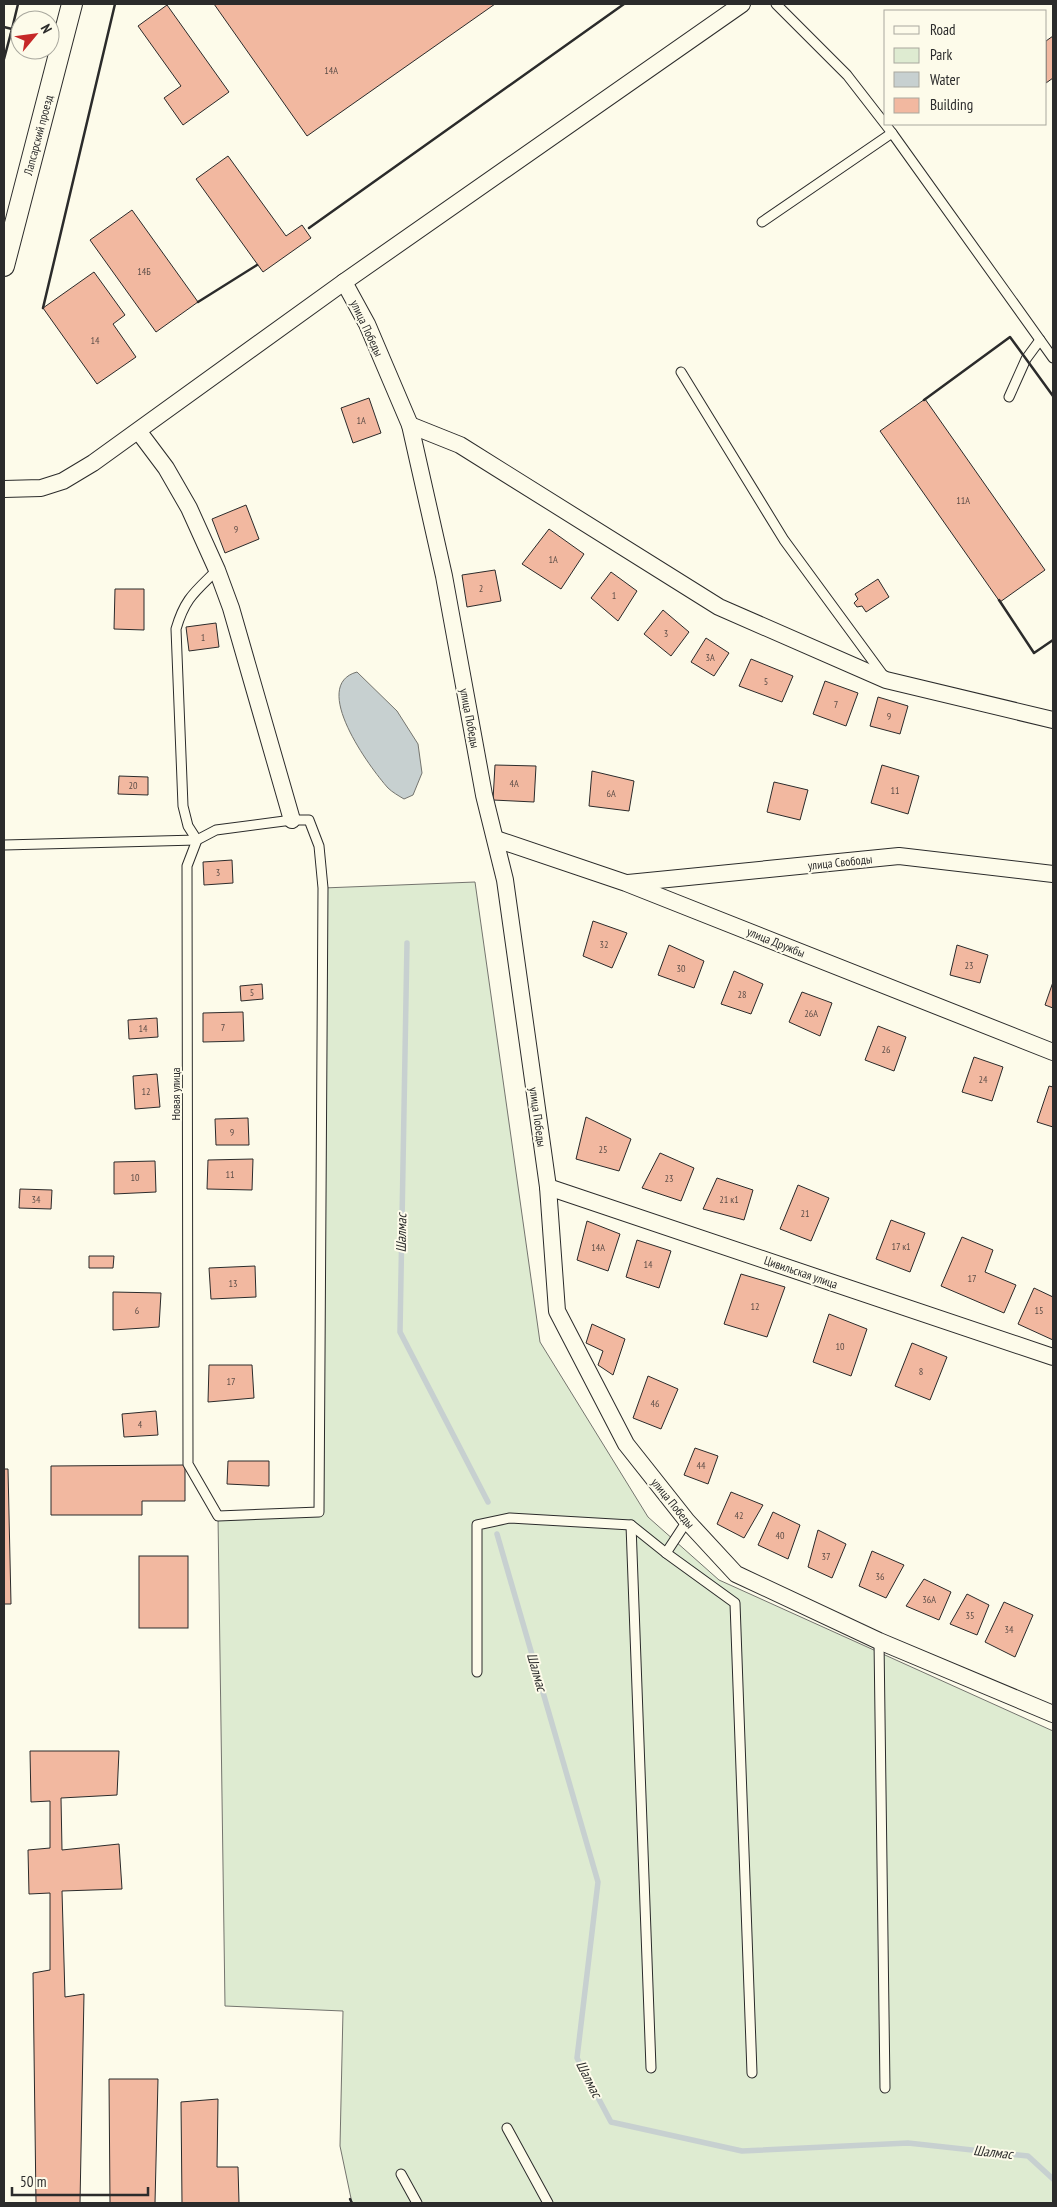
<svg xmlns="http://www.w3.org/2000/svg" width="1057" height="2207" viewBox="0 0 1057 2207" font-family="'PT Sans Narrow',sans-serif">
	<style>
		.green { fill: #deebd1; stroke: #74746e }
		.water { fill: #c7d0d0; stroke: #74746e }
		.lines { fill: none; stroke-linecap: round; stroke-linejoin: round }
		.stream { stroke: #c7d0d0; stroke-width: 5.5 }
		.building { fill: #f2b8a0; stroke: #2b2b2b }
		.service-casing { stroke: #2b2b2b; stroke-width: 11 }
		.minor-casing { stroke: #2b2b2b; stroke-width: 18 }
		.tertiary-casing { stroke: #2b2b2b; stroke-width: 22 }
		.service { stroke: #fdfbea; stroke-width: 9 }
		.minor { stroke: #fdfbea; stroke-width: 16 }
		.tertiary { stroke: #fdfbea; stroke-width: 20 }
		.wall { stroke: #2b2b2b; stroke-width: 2.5 }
		.labels { text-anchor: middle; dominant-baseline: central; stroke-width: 4; stroke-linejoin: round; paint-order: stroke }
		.number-label { font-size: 10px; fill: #5d4e48 }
		.street-label { font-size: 12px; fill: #2b2b2b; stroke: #fdfbea }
		.water-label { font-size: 14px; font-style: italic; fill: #2b2b2b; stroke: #fdfbea }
	</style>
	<rect width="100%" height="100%" fill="#fdfbea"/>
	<!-- green -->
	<polygon class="green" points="475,882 540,1342 648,1517 719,1580 1053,1731 1053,2203 352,2203 340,2146 343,2011 225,2006 218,1516 318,1512 323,888"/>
	<!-- water -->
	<path class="water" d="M357 672 397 711 418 744 422 773 413 795 404 799C399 796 392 792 388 788 370 768 309 685 357 672Z"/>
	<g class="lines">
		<!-- stream -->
		<g class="stream">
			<polyline points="407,943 400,1332 488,1502"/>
			<polyline points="497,1534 598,1882 577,2058 611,2122 742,2151 908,2143 1028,2156 1053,2179"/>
		</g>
	</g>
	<!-- building -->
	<g class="building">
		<polygon points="214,4 495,4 307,136"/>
		<polygon points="167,5 229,92 183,125 164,98 181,86 138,26"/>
		<polygon points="1053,36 1053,78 1046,83 1046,41"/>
		<polygon points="228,156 286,236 302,225 311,238 263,272 196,179"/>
		<polygon points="132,210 198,302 156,332 90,240"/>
		<polygon points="94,272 125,315 113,324 136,357 97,384 43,308"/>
		<polygon points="369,398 381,433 353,443 341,408"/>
		<polygon points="925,399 1045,570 1000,602 880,431"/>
		<polygon points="246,505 259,539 225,553 212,519"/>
		<polygon points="549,529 584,554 561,589 522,564"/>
		<polygon points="495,570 501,601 467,607 462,575"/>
		<polygon points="611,572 637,591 618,621 591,598"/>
		<polygon points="878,579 889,597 866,612 862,606 857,607 854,603 858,599 855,594"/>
		<polygon points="115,589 144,589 144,630 114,629"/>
		<polygon points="663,610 689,632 671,656 644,634"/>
		<polygon points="216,623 219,647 189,651 186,627"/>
		<polygon points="706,638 729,653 714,676 691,662"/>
		<polygon points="751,659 793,676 782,702 739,686"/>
		<polygon points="825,681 858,693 846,726 813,714"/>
		<polygon points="878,697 908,706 900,734 870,726"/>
		<polygon points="495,765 536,766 534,802 493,800"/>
		<polygon points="882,765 919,776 908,814 871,803"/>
		<polygon points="592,771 634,781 629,811 589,806"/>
		<polygon points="119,776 148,777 148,795 118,794"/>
		<polygon points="774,782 808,790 800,820 767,812"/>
		<polygon points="232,860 233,883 204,885 203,862"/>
		<polygon points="593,921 627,933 612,968 583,956"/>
		<polygon points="669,945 704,961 694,988 658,975"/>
		<polygon points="957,945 988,955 980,983 950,975"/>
		<polygon points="734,971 763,984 751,1014 721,1004"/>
		<polygon points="1053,982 1053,1008 1045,1005"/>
		<polygon points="262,984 263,999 241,1001 240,986"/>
		<polygon points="802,992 832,1003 820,1036 789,1022"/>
		<polygon points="243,1012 244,1041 203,1042 203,1013"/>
		<polygon points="157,1018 158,1037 129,1039 128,1020"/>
		<polygon points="878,1026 906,1037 894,1071 865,1060"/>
		<polygon points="974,1057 1003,1067 992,1101 962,1092"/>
		<polygon points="157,1074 160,1107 135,1109 133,1076"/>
		<polygon points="1049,1086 1053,1087 1053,1127 1037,1122"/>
		<polygon points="586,1117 631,1139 619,1171 576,1159"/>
		<polygon points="248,1118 249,1145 216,1145 215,1119"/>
		<polygon points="660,1153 694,1168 681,1201 642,1188"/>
		<polygon points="253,1159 252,1190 207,1189 208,1160"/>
		<polygon points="155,1161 156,1192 114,1194 114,1162"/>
		<polygon points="717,1178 753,1190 744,1220 703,1209"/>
		<polygon points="798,1185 829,1198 811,1241 780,1229"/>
		<polygon points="20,1189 52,1190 51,1209 19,1208"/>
		<polygon points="891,1220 925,1233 910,1272 876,1259"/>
		<polygon points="587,1221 620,1234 608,1271 577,1260"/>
		<polygon points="962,1237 993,1250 985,1272 1016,1285 1004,1313 941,1286"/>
		<polygon points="637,1240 671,1251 659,1288 626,1277"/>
		<polygon points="89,1256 114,1256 113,1268 89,1268"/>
		<polygon points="255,1266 256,1297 211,1299 209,1268"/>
		<polygon points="741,1274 785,1287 767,1337 724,1324"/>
		<polygon points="1034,1288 1053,1297 1053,1340 1018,1324"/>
		<polygon points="113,1292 161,1293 159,1327 113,1330"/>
		<polygon points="829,1314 867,1329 851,1376 813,1362"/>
		<polygon points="592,1324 625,1339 613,1375 598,1365 603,1351 586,1343"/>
		<polygon points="912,1343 947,1357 930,1400 895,1386"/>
		<polygon points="209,1365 252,1365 254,1398 208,1402"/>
		<polygon points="648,1376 678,1389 661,1429 633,1418"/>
		<polygon points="156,1411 158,1435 124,1437 122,1414"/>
		<polygon points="695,1448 718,1456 708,1484 684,1475"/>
		<polygon points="228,1461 269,1461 269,1486 227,1484"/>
		<polygon points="185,1465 185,1501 142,1501 142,1515 51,1515 51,1466"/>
		<polygon points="4,1469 8,1469 11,1604 4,1604"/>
		<polygon points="731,1492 763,1505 744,1538 717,1524"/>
		<polygon points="773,1512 800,1525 788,1559 758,1545"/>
		<polygon points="818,1530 846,1544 832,1578 808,1567"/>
		<polygon points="872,1551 904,1565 886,1598 859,1586"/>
		<rect x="139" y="1556" width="49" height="72"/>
		<polygon points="924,1579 951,1592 939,1620 906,1606"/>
		<polygon points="967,1594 989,1605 977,1635 950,1624"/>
		<polygon points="1004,1602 1033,1615 1015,1657 985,1642"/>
		<polygon points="30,1751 119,1751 117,1795 61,1798 62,1850 119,1844 122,1889 62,1891 65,1997 84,1994 80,2203 36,2203 33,1973 50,1970 50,1893 29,1894 28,1850 50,1848 50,1801 31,1802"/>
		<polygon points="109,2079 158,2079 155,2203 110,2203"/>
		<polygon points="218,2099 217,2167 238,2167 239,2203 182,2203 181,2102"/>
	</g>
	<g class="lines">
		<!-- service casing -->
		<g class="service-casing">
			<g id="service">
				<polyline points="776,4 847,75 892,133 1053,358"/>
				<polyline points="15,35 20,36"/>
				<polyline points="762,222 892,133"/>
				<polyline points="681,372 784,540 883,675"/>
				<polyline points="1009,397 1026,359 1040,340"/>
				<polygon points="292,820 309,820 319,846 323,888 319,1512 218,1516 188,1464 187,866 197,840 216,830"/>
				<path d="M197 840 188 826 183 806 176 629C185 598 195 592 217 570"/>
				<polyline points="4,845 197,840"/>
				<polyline points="631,1525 651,2068"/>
				<polyline points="666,1553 735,1603 752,2073"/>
				<polyline points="879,1641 885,2088"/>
				<polyline points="477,1672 477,1525 510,1518 631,1525 666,1553 687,1521"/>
				<polyline points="507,2128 548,2203"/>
				<polyline points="401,2174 417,2203"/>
			</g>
		</g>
		<!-- minor casing -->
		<g class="minor-casing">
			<g id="minor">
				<polyline points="344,282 367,324 410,425 444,576 484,795 505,880 548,1187 557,1311 626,1444 687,1521 736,1574 879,1641 1053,1714"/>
				<polyline points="410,425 460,445 719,607 886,680 1053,720"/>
				<polyline points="139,432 166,468 189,508 217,570 231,608 292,820"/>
				<polyline points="4,489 41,488 63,481 93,463 344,282 742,4"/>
				<polyline points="496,839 626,883 1053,1052"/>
				<polyline points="628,883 899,856 1053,874"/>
				<polyline points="548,1187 1053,1357"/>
			</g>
		</g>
		<!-- tertiary casing -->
		<g class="tertiary-casing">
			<polyline id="tertiary" points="4,266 72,4"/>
		</g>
		<!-- service -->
		<use href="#service" class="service"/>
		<!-- minor -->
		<use href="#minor" class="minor"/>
		<!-- tertiary -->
		<use href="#tertiary" class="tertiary"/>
		<!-- wall -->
		<g class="wall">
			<polyline points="4,27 12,29 4,59"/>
			<polyline points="12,29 18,4"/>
			<polyline points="309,228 624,4"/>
			<polyline points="198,302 257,265"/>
			<polyline points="43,308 115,4"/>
			<polyline points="924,400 1010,337 1053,396"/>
			<polyline points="999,600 1034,653 1053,640"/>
			<polyline points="350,2199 352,2203"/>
		</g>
	</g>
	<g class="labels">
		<!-- number labels -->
		<g class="number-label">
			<text x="331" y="70">14А</text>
			<text x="144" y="271">14Б</text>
			<text x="95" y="340">14</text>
			<text x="361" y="420">1А</text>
			<text x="963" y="500">11А</text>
			<text x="236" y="529">9</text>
			<text x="553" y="559">1А</text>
			<text x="481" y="588">2</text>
			<text x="614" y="595">1</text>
			<text x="666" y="633">3</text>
			<text x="203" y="637">1</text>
			<text x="710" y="657">3А</text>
			<text x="766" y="681">5</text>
			<text x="836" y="704">7</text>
			<text x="889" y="716">9</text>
			<text x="514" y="783">4А</text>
			<text x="133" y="785">20</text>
			<text x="895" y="790">11</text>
			<text x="611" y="793">6А</text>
			<text x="218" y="872">3</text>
			<text x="604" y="944">32</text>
			<text x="969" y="965">23</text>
			<text x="681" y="968">30</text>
			<text x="252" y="992">5</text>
			<text x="742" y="994">28</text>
			<text x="811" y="1013">26А</text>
			<text x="223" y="1027">7</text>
			<text x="143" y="1028">14</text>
			<text x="886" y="1049">26</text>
			<text x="983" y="1079">24</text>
			<text x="146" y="1091">12</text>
			<text x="232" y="1132">9</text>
			<text x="603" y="1149">25</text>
			<text x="230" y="1174">11</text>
			<text x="135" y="1177">10</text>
			<text x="669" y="1178">23</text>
			<text x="36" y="1199">34</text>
			<text x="729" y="1199">21 к1</text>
			<text x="805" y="1213">21</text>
			<text x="901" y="1246">17 к1</text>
			<text x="598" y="1247">14А</text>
			<text x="648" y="1264">14</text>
			<text x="972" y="1278">17</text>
			<text x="233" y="1283">13</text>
			<text x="755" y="1306">12</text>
			<text x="137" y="1310">6</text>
			<text x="1039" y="1310">15</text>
			<text x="840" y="1346">10</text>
			<text x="921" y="1371">8</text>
			<text x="231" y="1381">17</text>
			<text x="655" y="1403">46</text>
			<text x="140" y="1424">4</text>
			<text x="701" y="1465">44</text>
			<text x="739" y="1515">42</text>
			<text x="780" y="1535">40</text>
			<text x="826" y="1556">37</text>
			<text x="880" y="1576">36</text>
			<text x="929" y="1599">36А</text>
			<text x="970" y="1615">35</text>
			<text x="1009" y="1629">34</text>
		</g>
		<!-- street labels -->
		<g class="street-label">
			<text transform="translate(38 135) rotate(-75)">Лапсарский проезд</text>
			<text transform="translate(367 328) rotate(65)">улица Победы</text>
			<text transform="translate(470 718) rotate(79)">улица Победы</text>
			<text transform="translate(840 862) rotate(-6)">улица Свободы</text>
			<text transform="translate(776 942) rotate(22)">улица Дружбы</text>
			<text transform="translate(175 1094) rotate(-90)">Новая улица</text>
			<text transform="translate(538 1117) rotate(82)">улица Победы</text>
			<text transform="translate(801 1272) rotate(19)">Цивильская улица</text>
			<text transform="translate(673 1503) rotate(51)">улица Победы</text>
		</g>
		<!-- water labels -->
		<g class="water-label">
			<text transform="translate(401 1233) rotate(-89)">Шалмас</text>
			<text transform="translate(537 1672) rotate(74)">Шалмас</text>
			<text transform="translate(589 2079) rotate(63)">Шалмас</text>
			<text transform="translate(993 2152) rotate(6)">Шалмас</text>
		</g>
	</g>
	<!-- border -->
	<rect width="1057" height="2207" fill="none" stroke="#2b2b2b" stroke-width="10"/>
	<!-- legend -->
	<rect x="884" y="10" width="162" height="115" fill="#fdfbea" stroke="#a9a89e"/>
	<rect x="894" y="26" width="25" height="8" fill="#fdfbea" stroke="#a9a89e"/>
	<text x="930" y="35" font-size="15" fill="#2b2b2b">Road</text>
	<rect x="894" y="48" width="25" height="15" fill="#deebd1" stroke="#a9a89e"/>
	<text x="930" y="60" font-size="15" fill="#2b2b2b">Park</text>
	<rect x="894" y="72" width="25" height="15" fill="#c7d0d0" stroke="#a9a89e"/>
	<text x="930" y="85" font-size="15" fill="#2b2b2b">Water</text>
	<rect x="894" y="98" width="25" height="15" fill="#f2b8a0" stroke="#a9a89e"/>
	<text x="930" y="110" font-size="15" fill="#2b2b2b">Building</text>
	<!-- north arrow -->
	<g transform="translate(35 35) rotate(61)"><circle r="24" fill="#fdfbea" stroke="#a9a89e"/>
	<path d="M0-4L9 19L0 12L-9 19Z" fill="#c62828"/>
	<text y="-8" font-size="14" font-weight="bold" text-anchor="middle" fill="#2b2b2b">N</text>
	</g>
	<!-- scale -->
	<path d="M12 2187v8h136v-8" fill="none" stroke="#2b2b2b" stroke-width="2.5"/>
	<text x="20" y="2187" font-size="15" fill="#2b2b2b" stroke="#fdfbea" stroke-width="4" paint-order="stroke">50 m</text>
</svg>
